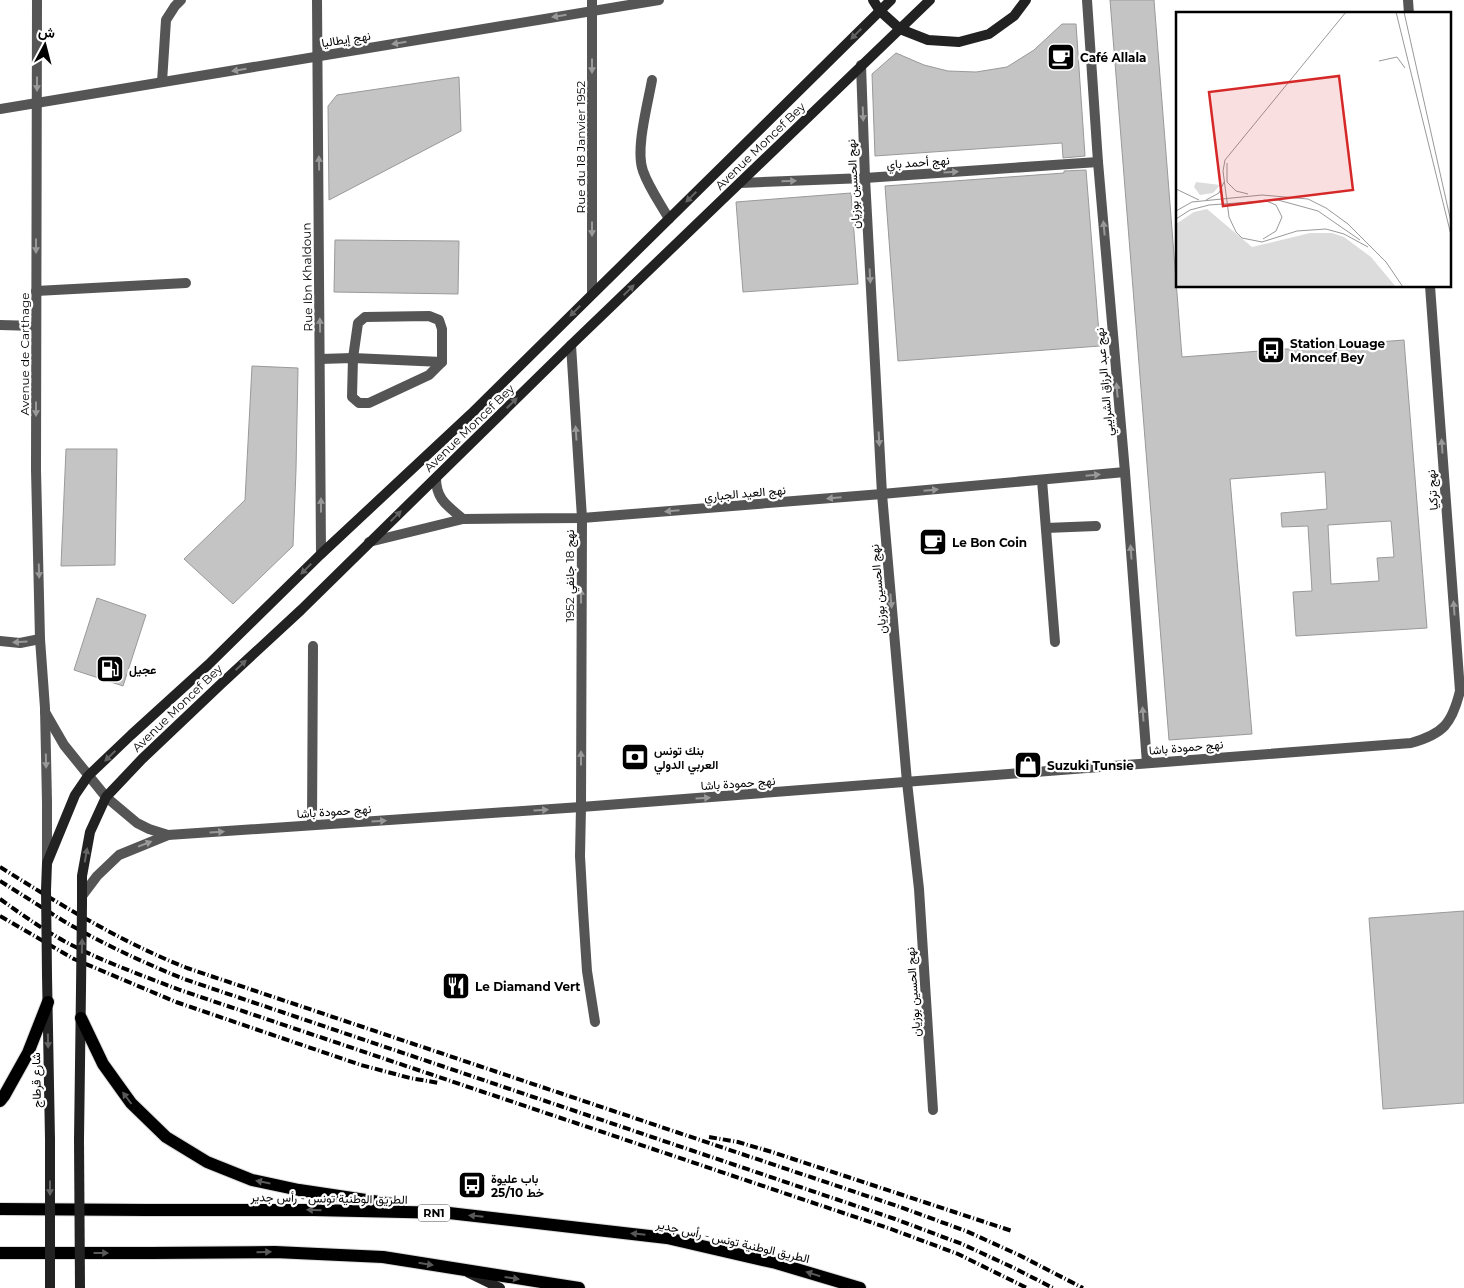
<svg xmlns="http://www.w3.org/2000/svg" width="1464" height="1288" viewBox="0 0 1464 1288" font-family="Montserrat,Vazirmatn,sans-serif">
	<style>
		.building { fill: #c4c4c4; stroke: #999; fill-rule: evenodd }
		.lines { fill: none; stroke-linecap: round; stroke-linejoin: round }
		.primary-casing { stroke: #dbdbdb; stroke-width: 14 }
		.service { stroke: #555; stroke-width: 10 }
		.minor { stroke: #555; stroke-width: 10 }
		.tertiary { stroke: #555; stroke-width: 10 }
		.secondary { stroke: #222; stroke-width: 10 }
		.primary { stroke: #000; stroke-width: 12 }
		.rail { stroke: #000; stroke-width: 4; stroke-dasharray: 8 2.5 1 2.5; stroke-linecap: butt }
		.secondary-bridge { stroke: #222; stroke-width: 10 }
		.oneway { fill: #999 }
		.oneway2 { fill: #646464 }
		.oneway3 { fill: #595959 }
		.labels { text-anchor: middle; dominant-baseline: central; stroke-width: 4.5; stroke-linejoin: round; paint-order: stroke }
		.shield { fill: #fff; stroke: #4c4c4c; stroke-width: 1 }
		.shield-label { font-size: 11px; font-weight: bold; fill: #000 }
		.street-label { font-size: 12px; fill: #000; stroke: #fff }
		.poi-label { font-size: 12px; font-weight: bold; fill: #000; stroke: #fff; text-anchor: start }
		.inset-road { fill: none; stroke: #999; stroke-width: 1 }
		.view { fill: #d62828; fill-opacity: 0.15; stroke: #d62828; stroke-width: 2.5 }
		.inset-edge { fill: none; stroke: #000; stroke-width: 2.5 }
	</style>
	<rect width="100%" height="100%" fill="#fff"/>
	<!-- building -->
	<g class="building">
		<path d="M1110 0H1154L1182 357 1404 340 1427 628 1296 636 1293 592 1312 591 1308 526 1282 527 1281 513 1327 509 1325 472 1230 479 1252 734 1169 740ZM1391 521 1394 557 1377 558 1379 581 1331 584 1328 525Z"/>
		<polygon points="1062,24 1076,24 1085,156 1063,158 1062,143 875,156 872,74 896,53 924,65 948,71 976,72 1007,67 1034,50"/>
		<polygon points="459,77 461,131 329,200 328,106 337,95"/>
		<polygon points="1086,170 1100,346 898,361 885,186 1064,173 1064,171"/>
		<polygon points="851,193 858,284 743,292 736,202"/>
		<polygon points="335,240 459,241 458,294 334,292"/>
		<polygon points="252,366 298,368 296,470 293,546 233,604 184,559 245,500"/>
		<polygon points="66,449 117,449 115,565 61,566"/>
		<polygon points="97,598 146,615 123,686 74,670"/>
		<polygon points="1464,911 1464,1103 1383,1109 1369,918"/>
	</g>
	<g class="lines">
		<!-- primary casing -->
		<g class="primary-casing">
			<g id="primary">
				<polyline points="81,1018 103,1064 131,1103 166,1137 207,1162 252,1180 299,1190 399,1205"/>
				<polyline points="0,1101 4,1096 28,1053 48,1002"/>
				<polyline points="0,1209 146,1210 314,1210 449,1213 667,1238 776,1263 860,1288"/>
				<polyline points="0,1253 151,1253 275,1252 383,1257 579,1288"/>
			</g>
		</g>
		<!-- service -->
		<g class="service">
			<path d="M652 80C648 103 635 150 643 171 649 188 660 203 669 219"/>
			<polyline points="162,82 166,20 175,6 181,0"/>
			<polyline points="36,291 186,283"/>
			<polygon points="429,316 439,320 442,329 442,362 429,375 369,403 359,403 352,397 353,358 358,323 365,317"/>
			<polyline points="320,359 353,358 442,362"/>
			<polyline points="1042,480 1055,642"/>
			<polyline points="1046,528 1096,526"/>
			<polyline points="581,807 580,856 583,910 587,971 595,1022"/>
			<polyline points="312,825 313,646"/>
		</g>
		<!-- minor -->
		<g class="minor">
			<polyline points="317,0 321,554"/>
			<polyline points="1087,0 1098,162 1125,472 1147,763"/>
			<polyline points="1408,0 1409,14"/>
			<polyline points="861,65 865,178 882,494 907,782 919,889 933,1110"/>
			<polyline points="0,109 659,0"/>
			<polyline points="740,183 865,178 1098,162"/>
			<polyline points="592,294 592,0"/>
			<polyline points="0,325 36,326"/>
			<polyline points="571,345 582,518 581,807"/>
			<path d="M436 478C436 500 448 506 463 519"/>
			<polyline points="369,542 463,519 582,518 882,494 1125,472"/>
			<polyline points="0,641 20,643 40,639"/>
			<path d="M45 712 64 745 106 797 137 823 149 829 168 835 581 807 1411 743C1443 734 1452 724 1460 691L1430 286"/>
			<polyline points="82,896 97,876 119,855 168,835"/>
		</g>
		<!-- tertiary -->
		<polyline class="tertiary" points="37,0 36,470 40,639 45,708 47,802 47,863"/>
		<!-- secondary -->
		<g class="secondary">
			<polyline points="873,0 880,11 900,29 928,40 959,42 989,34 1014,16 1026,0"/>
			<polyline points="46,890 47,863 75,795 88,776 131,735 208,665 321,554 471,414 891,0"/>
			<polyline points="82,904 82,876 90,832 106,797 142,759 221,684 301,610 571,345 930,0"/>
			<polyline points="47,975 50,1139"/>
			<polyline points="79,1140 81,989"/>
			<polyline points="469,1273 500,1288"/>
		</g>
		<!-- primary -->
		<use href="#primary" class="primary"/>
		<!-- rail -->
		<g class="rail">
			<path d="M0 867C61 905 121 942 187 968L900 1207 966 1231 1019 1255 1083 1288"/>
			<path d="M0 881C21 894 41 907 62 920 101 943 142 962 184 979L895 1219 962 1244 1014 1268 1053 1288"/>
			<path d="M0 899C21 914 42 929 64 941 101 961 141 975 180 990L891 1229 958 1254 1027 1288"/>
			<polyline points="0,916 74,959 176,1002 361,1065 410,1078 439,1083"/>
			<polyline points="709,1137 738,1142 772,1152 1012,1231"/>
		</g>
		<!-- secondary-bridge -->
		<g class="secondary-bridge">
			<polyline points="46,890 47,975"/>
			<polyline points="81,989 82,904"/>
			<polyline points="50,1139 50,1288"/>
			<polyline points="79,1140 80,1288"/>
		</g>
	</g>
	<!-- one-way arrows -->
	<defs><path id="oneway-solid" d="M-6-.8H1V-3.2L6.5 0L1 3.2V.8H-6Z" transform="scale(1.25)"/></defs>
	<g class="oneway">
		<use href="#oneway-solid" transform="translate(559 16) rotate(171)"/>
		<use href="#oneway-solid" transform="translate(399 43) rotate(171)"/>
		<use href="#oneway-solid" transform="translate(592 66) rotate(90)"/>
		<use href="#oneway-solid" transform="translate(239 70) rotate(171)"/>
		<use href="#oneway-solid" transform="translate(37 84) rotate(90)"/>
		<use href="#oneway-solid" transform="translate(863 114) rotate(88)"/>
		<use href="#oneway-solid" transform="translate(319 163) rotate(-91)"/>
		<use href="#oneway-solid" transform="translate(951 172) rotate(-4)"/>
		<use href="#oneway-solid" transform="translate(789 181) rotate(-2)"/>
		<use href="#oneway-solid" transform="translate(1104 228) rotate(-95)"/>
		<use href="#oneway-solid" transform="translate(592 229) rotate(90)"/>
		<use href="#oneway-solid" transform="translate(36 246) rotate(90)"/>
		<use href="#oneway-solid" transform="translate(870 276) rotate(87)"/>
		<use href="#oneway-solid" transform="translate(320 325) rotate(-91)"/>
		<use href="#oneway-solid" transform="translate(1117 390) rotate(-95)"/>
		<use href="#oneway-solid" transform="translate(36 409) rotate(90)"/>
		<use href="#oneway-solid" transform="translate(576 433) rotate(-94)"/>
		<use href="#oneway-solid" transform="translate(879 439) rotate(87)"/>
		<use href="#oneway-solid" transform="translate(1442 446) rotate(-94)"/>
		<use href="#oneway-solid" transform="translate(1093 475) rotate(-5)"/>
		<use href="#oneway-solid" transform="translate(931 490) rotate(-5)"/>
		<use href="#oneway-solid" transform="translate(834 498) rotate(175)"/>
		<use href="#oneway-solid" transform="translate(321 505) rotate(-90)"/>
		<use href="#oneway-solid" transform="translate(672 511) rotate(175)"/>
		<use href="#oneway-solid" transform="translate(1131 552) rotate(-94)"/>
		<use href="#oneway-solid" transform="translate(39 571) rotate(88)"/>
		<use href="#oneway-solid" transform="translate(581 596) rotate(-90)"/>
		<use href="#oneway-solid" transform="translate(891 601) rotate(85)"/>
		<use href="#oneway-solid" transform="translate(1454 608) rotate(-94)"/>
		<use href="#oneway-solid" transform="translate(20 642) rotate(177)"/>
		<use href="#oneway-solid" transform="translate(1143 714) rotate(-94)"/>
		<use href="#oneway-solid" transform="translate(581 758) rotate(-90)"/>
		<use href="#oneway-solid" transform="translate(46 761) rotate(89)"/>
		<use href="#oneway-solid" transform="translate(703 798) rotate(-4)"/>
		<use href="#oneway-solid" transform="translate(541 810) rotate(-4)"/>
		<use href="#oneway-solid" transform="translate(379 821) rotate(-4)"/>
		<use href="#oneway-solid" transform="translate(217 832) rotate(-4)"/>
		<use href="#oneway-solid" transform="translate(145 844) rotate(-21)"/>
	</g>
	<g class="oneway2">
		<use href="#oneway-solid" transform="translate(856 34) rotate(135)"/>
		<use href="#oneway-solid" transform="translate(691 197) rotate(135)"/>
		<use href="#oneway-solid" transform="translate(629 290) rotate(-44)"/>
		<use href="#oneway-solid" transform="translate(575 311) rotate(135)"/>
		<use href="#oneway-solid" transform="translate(512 403) rotate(-45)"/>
		<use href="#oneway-solid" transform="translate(396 516) rotate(-44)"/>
		<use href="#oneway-solid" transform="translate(306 569) rotate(135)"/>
		<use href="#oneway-solid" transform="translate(241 665) rotate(-43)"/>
		<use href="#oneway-solid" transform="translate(110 756) rotate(136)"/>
		<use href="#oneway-solid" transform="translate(86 855) rotate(-80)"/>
		<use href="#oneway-solid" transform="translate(82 946) rotate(-89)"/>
		<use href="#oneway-solid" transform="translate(48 1041) rotate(89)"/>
		<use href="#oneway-solid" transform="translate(50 1188) rotate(90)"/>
	</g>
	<g class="oneway3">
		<use href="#oneway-solid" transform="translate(127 1098) rotate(-127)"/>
		<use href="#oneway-solid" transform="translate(263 1182) rotate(-169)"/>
		<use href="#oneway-solid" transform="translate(314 1210) rotate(-179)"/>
		<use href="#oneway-solid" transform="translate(476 1216) rotate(-174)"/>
		<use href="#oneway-solid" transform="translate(638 1234) rotate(-174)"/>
		<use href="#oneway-solid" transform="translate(264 1252) rotate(-1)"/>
		<use href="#oneway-solid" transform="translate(101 1253)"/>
		<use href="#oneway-solid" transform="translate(426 1264) rotate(9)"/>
		<use href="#oneway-solid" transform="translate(813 1274) rotate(-163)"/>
		<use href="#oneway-solid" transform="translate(512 1278) rotate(8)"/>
	</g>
	<!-- icons -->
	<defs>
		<g id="cafe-square" transform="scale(1.4375)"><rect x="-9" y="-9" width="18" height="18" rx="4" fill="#000" stroke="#fff"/><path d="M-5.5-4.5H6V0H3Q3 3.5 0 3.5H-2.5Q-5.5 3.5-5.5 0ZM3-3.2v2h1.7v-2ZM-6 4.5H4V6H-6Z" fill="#fff"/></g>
		<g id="bus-square" transform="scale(1.4375)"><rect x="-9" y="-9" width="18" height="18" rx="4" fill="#000" stroke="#fff"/><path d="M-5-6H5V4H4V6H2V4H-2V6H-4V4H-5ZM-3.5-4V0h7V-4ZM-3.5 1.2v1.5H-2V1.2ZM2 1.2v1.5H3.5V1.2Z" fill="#fff"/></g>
		<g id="fuel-square" transform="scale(1.4375)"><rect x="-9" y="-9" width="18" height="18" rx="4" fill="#000" stroke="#fff"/><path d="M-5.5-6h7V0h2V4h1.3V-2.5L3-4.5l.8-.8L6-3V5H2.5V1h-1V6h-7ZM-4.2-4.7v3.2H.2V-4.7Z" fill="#fff"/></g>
		<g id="bank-square" transform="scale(1.4375)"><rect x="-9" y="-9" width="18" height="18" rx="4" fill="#000" stroke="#fff"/><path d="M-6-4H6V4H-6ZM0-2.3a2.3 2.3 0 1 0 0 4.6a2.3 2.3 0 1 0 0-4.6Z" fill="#fff"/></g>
		<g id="shop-square" transform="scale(1.4375)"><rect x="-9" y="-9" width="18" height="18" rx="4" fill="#000" stroke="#fff"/><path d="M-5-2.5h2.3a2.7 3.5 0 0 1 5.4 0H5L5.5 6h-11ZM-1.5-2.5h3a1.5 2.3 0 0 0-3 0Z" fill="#fff"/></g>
		<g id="restaurant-square" transform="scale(1.4375)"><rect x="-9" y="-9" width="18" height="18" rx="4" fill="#000" stroke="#fff"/><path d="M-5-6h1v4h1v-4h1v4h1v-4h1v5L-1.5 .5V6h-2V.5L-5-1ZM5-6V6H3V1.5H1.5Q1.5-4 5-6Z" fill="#fff"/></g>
	</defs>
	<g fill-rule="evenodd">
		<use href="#cafe-square" x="1061" y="57"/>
		<use href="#bus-square" x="1271" y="350"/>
		<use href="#cafe-square" x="933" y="542"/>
		<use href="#fuel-square" x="110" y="669"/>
		<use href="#bank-square" x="635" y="757"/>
		<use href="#shop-square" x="1028" y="765"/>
		<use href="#restaurant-square" x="456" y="986"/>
		<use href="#bus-square" x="472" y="1185"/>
	</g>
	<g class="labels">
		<!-- shield labels -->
		<rect class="shield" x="418" y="1204.5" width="32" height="17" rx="4"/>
		<g class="shield-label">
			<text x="434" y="1213">RN1</text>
		</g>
		<!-- street labels -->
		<g class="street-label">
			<text transform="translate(346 39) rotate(-9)">نهج إيطاليا</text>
			<text transform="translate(760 146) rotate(-44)">Avenue Moncef Bey</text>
			<text transform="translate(580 147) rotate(-90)">Rue du 18 Janvier 1952</text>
			<text transform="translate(918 162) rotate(-4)">نهج أحمد باي</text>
			<text transform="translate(853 184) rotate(-93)">نهج الحسين بوزيان</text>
			<text transform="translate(307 277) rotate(-91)">Rue Ibn Khaldoun</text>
			<text transform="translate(24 354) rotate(-90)">Avenue de Carthage</text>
			<text transform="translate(1104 382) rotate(-95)">نهج عبد الرزاق الشرايبي</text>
			<text transform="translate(469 428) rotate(-44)">Avenue Moncef Bey</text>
			<text transform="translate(1432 490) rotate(-94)">نهج تركيا</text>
			<text transform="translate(745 493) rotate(-5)">نهج العيد الجباري</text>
			<text transform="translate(569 576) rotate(-90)">نهج 18 جانفي 1952</text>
			<text transform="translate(878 589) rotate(-95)">نهج الحسين بوزيان</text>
			<text transform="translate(177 708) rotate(-44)">Avenue Moncef Bey</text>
			<text transform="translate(1186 747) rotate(-5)">نهج حمودة باشا</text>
			<text transform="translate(738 783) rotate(-4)">نهج حمودة باشا</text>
			<text transform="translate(334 811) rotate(-4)">نهج حمودة باشا</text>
			<text transform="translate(913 992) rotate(-94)">نهج الحسين بوزيان</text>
			<text transform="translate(36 1080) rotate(-91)">شارع قرطاج</text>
			<text transform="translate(329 1198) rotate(1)">الطريق الوطنية تونس - رأس جدير</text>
			<text transform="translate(733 1241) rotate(13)">الطريق الوطنية تونس - رأس جدير</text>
		</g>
		<!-- poi labels -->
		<g class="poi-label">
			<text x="1080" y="57">Café Allala</text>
			<text x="1290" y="343">Station Louage<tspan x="1290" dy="14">Moncef Bey</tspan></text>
			<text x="952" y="542">Le Bon Coin</text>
			<text x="129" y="669">عجيل</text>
			<text x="654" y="750">بنك تونس<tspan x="654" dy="14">العربي الدولي</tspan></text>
			<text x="1047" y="765">Suzuki Tunsie</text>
			<text x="475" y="986">Le Diamand Vert</text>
			<text x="491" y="1178">باب عليوة<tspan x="491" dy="14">خط 25/10</tspan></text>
		</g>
	</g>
	<!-- overview -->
	<g transform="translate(1176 12)">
		<rect width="275" height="275" fill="#fff"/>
		<path d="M20 170 44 173 37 181 24 183 18 175ZM31 197 76 235 134 221H156L168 225 195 245 220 275H0V212L18 200Z" fill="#dcdcdc"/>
		<path class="inset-road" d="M170 0 49 148 47 159 53 205 60 220 66 226 86 230 121 219 150 217 168 222 192 235M220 0 275 223M228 0 275 210M203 49 221 45 229 56M51 151V170M51 170 60 179 72 182M0 177 23 188M30 188 43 181 48 170M0 199 16 190 86 183 132 187 150 196 172 212 210 250 227 275M0 207 14 198 33 193 102 188 142 199 184 228M87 227 100 219 106 205 100 193 88 188"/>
		<path class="view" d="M163 64 177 178 47 194 33 80Z"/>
		<rect width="275" height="275" class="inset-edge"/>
	</g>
	<!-- north arrow -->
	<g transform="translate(45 45) rotate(7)" stroke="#ffffff" stroke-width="4" paint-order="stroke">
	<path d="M0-4L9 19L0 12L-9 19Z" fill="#000000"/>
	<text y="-8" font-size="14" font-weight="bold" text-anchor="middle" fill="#000000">ش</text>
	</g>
</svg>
